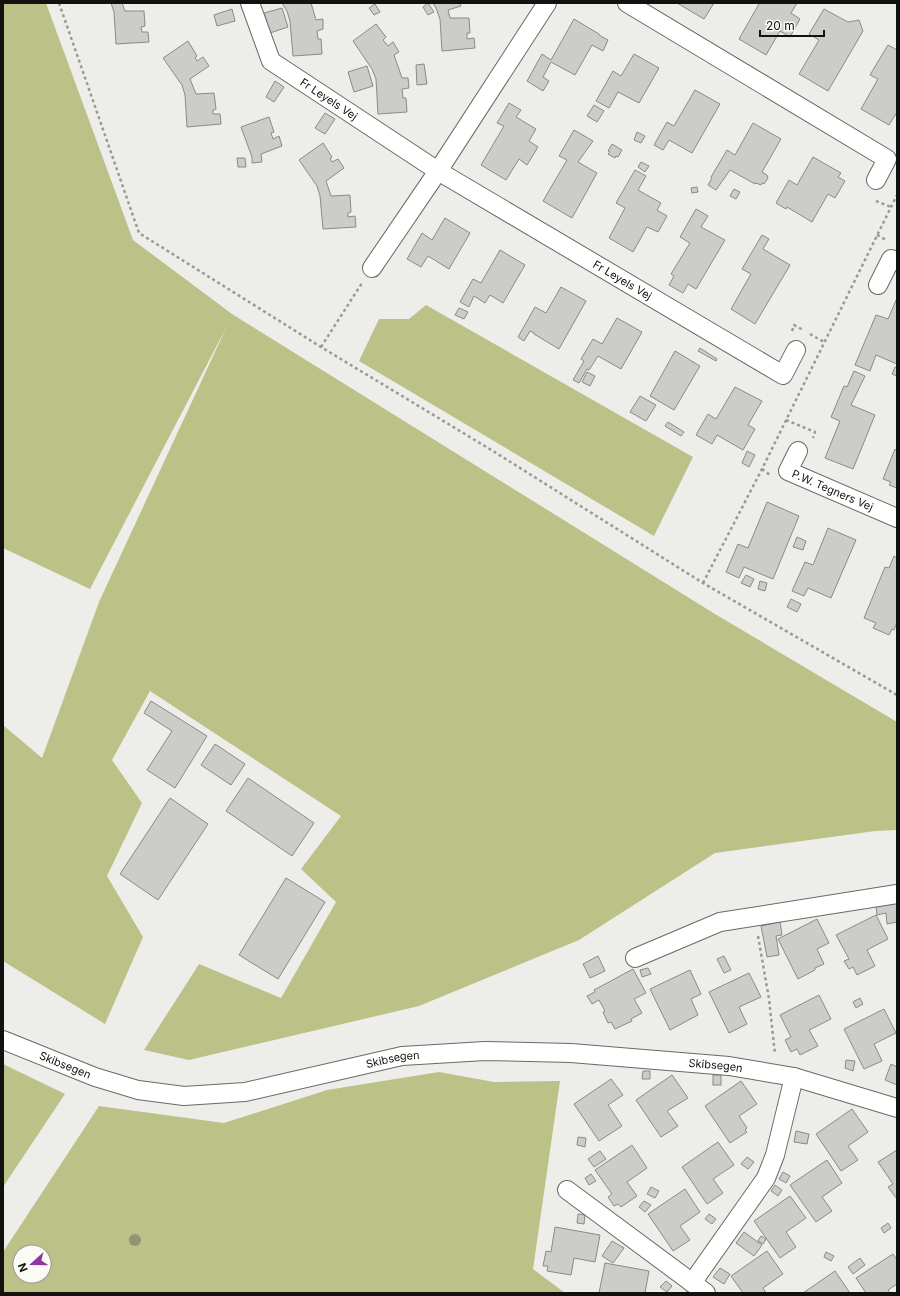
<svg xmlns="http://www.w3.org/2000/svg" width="900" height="1296" viewBox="0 0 900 1296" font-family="Inter,sans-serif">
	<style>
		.green { fill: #bcc188; fill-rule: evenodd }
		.building { fill: #cccdc8; stroke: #8a8a86 }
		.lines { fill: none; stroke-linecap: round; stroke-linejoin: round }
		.street-casing { stroke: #696965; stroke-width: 20 }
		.path { stroke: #999a96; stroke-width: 2.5; stroke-dasharray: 3 3; stroke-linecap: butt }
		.street { stroke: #fff; stroke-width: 18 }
		.tree { fill: #929474 }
		.labels { text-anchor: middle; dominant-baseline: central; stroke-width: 3; stroke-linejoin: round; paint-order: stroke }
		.street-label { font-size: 11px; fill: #11110f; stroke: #fbfbf6 }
	</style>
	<rect width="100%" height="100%" fill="#edeee9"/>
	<!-- green -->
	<g class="green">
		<polygon points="3,3 46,3 133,240 232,314 715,614 897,722 897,830 875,831 715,853 579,940 419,1006 189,1060 144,1050 199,964 281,998 336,902 301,869 341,816 150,691 112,760 142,803 107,876 143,937 105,1024 3,961 3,725 42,758 99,602 227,326 90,589 3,548"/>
		<polygon points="426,305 693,457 654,536 359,361 379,319 409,319"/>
		<polygon points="3,1064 65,1094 3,1187"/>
		<path d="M439 1072 494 1082 560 1081 533 1269 565 1293H3V1252L99 1106 224 1123 327 1090ZM20 1252H44V1276H20Z"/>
	</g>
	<!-- building -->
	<g class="building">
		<polygon points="111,3 122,3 125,11 144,11 145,26 141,27 142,32 148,32 149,42 116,44 114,12"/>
		<polygon points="282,3 311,3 316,20 323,19 323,29 317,31 318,39 321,39 322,54 293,56 290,21 287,11"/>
		<polygon points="428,3 434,12 428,15 423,7"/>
		<polygon points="433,3 460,3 461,6 448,10 450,18 469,18 470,33 467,33 467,39 474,38 475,48 442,51 440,19 436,8"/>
		<polygon points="677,3 714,3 704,19"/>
		<polygon points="757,3 797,3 791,13 800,19 790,37 780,31 766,55 739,39 759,4"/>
		<polygon points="375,4 380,12 374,15 369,8"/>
		<polygon points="282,8 288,27 270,33 264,13"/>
		<polygon points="232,9 235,21 217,26 214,15"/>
		<polygon points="824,9 848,22 859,20 863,31 828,91 799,74 819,40 809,34"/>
		<polygon points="574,19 599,34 599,35 608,40 603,51 592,45 575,75 551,62 543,77 549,81 543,91 527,81 542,54 551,60"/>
		<polygon points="376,24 386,37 383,40 388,46 393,42 399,52 394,55 402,78 408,78 409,88 402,89 403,98 406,98 407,112 378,114 376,79 372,69 353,41"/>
		<polygon points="188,41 197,56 195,58 197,61 203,57 209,66 190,79 196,94 214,93 216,109 213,110 213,114 220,114 221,124 187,127 185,95 182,85 163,58"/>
		<polygon points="888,45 897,50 897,112 889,125 861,109 878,79 870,75"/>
		<polygon points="634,54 659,68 639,103 618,92 609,108 596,101 613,71 621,76"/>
		<polygon points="424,64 427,84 417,85 416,65"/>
		<polygon points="367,66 373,86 354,92 348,72"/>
		<polygon points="275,81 284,87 274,102 266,97"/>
		<polygon points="695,90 720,104 692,153 669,140 663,150 654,145 667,122 674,126"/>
		<polygon points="509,103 521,110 516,117 536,129 529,141 538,147 527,165 519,159 506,180 481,165 504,126 497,123"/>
		<polygon points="594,105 604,111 597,122 587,116"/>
		<polygon points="325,113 335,119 325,134 315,128"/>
		<polygon points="269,117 274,132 271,133 273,139 279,136 282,146 261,154 262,162 252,163 252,157 241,127"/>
		<polygon points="753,123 781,139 762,172 767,175 768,178 764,184 762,183 761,185 756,183 755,184 730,170 716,190 708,185 712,178 711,177 727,150 735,155"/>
		<polygon points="574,130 593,141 578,162 597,173 572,218 543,201 567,160 559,156"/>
		<polygon points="637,132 645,136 641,143 634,140"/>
		<polygon points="323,143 332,157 330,158 332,162 338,159 344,168 326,181 331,196 350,195 351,212 348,213 348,217 355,216 356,227 323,229 320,196 317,186 299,160"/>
		<polygon points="612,144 622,150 618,157 616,156 615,158 608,154 610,152 608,151"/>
		<polygon points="813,157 841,173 838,177 845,181 835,198 828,194 812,222 787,207 786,209 776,203 789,180 797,185"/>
		<polygon points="237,158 245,158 246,167 238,167"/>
		<polygon points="641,162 649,166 645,172 638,167"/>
		<polygon points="635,170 646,176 638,190 661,203 657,210 667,216 658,232 647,227 633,252 609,238 625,208 616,203"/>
		<polygon points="697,187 698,192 692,193 691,188"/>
		<polygon points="734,189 740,192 736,199 730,196"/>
		<polygon points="696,209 708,216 701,227 725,240 696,289 688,284 683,293 669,285 674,276 671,274 690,243 680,237"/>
		<polygon points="445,218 470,233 449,269 428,256 421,267 407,259 422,233 432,240"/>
		<polygon points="762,235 769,239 763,249 790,265 755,324 731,309 751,274 742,269"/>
		<polygon points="500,250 525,265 503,303 490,295 485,303 474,296 469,307 460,302 473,279 481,283"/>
		<polygon points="561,287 586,301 559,349 534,334 534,333 530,331 524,341 518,337 535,307 546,313"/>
		<polygon points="897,298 897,364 876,355 870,371 855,365 876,315 888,319"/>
		<polygon points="459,308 468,312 464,319 455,315"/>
		<polygon points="617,318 642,332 621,369 598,356 589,370 587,369 579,383 573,380 584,361 581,359 593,339 602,344"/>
		<polygon points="700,348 717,359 716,361 698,351"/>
		<polygon points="675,351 700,366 674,410 650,396"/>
		<polygon points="895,367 897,368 897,376 892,374"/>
		<polygon points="854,371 865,376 851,405 875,415 853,469 825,458 840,421 831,417 844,386 847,387"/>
		<polygon points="587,372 595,376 590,386 582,382"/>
		<polygon points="735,387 762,401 748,425 755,429 743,450 717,435 712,444 696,435 708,414 716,419"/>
		<polygon points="640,396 656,405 646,421 630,412"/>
		<polygon points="668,422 684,432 681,436 665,426"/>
		<polygon points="895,449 897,451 897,488 889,485 891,482 883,479"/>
		<polygon points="747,451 755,455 749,467 742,463"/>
		<polygon points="767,502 799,516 773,579 744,567 739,578 726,572 738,544 748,548"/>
		<polygon points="828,528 856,540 831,598 808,588 804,596 792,591 805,562 813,565"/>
		<polygon points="797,537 806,541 803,550 793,547"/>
		<polygon points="894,556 897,558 897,622 894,630 892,629 889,635 873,628 876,623 864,618 885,567 889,568"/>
		<polygon points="746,575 754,579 750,587 741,583"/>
		<polygon points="760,581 767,583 765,591 758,589"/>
		<polygon points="791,599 801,604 797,612 787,607"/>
		<polygon points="151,701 207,736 175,788 147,770 172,731 144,713"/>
		<polygon points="215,744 245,764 231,785 201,765"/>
		<polygon points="248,778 314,823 292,856 226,811"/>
		<polygon points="170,798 208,824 158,900 120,874"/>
		<polygon points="286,878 325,902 278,979 239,955"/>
		<polygon points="897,903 897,922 887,924 886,913 877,915 876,906"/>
		<polygon points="876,915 888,939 867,950 875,966 857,975 853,967 849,969 844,961 849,959 836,935"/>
		<polygon points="817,919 829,943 817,949 824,964 815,968 815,970 798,979 778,939"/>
		<polygon points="780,922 782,935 776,936 779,955 767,957 761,926"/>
		<polygon points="598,956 605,971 590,978 583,964"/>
		<polygon points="724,956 731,970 724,973 717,959"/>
		<polygon points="648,968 651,974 642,977 640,970"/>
		<polygon points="633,969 646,993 634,999 642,1013 631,1019 632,1021 615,1029 611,1022 608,1023 603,1012 605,1011 599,1000 592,1004 587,996 595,992 594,990"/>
		<polygon points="690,970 701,994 691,999 698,1015 670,1030 650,989"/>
		<polygon points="749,973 761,997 739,1007 747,1024 729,1033 709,992"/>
		<polygon points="819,995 831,1019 809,1030 818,1046 800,1055 797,1049 791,1052 785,1040 791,1037 780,1015"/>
		<polygon points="860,998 863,1004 856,1008 853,1002"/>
		<polygon points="884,1009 896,1033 874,1044 882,1061 864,1069 844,1029"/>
		<polygon points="846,1060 855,1061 853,1071 845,1068"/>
		<polygon points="891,1064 897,1067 897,1085 885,1080"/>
		<polygon points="643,1071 650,1071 650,1079 642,1079"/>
		<polygon points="672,1075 688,1098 667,1111 678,1126 661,1137 636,1100"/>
		<rect x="713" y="1075" width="8" height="10"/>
		<polygon points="611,1079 623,1095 608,1105 622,1126 599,1141 574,1104"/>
		<polygon points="741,1081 757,1104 739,1116 747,1128 745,1130 747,1132 730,1143 705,1106"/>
		<polygon points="852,1109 868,1132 848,1146 858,1160 841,1171 816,1134"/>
		<polygon points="796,1131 809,1134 807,1144 794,1142"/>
		<polygon points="578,1137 586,1138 585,1147 577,1145"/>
		<polygon points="718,1142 734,1165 713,1179 723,1193 707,1204 682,1167"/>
		<polygon points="632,1145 647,1168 627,1182 637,1196 621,1207 618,1204 614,1206 608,1197 612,1194 595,1170"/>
		<polygon points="897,1150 897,1199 888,1187 893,1184 878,1162"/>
		<polygon points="600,1151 606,1159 594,1167 588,1159"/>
		<polygon points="747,1157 754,1162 748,1169 741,1164"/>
		<polygon points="827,1160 842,1183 822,1197 832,1211 816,1222 790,1185"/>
		<polygon points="783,1172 790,1176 786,1183 779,1179"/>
		<polygon points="591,1174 596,1181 589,1185 585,1178"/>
		<polygon points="775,1185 782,1190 778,1196 771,1191"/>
		<polygon points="651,1187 659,1191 655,1198 647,1194"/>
		<polygon points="685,1189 700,1212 680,1226 690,1240 673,1251 648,1214"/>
		<polygon points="790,1196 806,1218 786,1232 796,1247 780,1258 754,1221"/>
		<polygon points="644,1201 651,1205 645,1212 639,1207"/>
		<polygon points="578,1214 585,1215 584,1224 577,1223"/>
		<polygon points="709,1214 716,1219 712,1224 705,1219"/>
		<polygon points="888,1223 891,1228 884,1233 881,1228"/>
		<polygon points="555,1227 600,1235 595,1262 574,1258 571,1275 547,1271 548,1266 543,1266 546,1251 551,1252"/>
		<polygon points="744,1232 762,1245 754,1256 736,1243"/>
		<polygon points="761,1236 766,1239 763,1244 758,1241"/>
		<polygon points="612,1241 624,1248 613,1263 602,1256"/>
		<polygon points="767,1251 783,1274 763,1288 766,1293 743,1293 731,1276"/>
		<polygon points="826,1252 834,1256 831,1261 824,1257"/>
		<polygon points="893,1254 897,1260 897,1284 888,1290 890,1293 866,1293 856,1278"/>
		<polygon points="860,1258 865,1265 853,1274 848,1267"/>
		<polygon points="605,1263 649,1271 645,1293 599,1293"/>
		<polygon points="720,1268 730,1274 724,1284 713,1277"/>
		<polygon points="835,1271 850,1293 803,1293"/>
		<polygon points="666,1281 672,1286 667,1292 660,1287"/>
	</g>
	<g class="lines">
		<!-- street casing -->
		<g class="street-casing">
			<g id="street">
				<path id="s1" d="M250 3 271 61 438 171 783 375 796 350"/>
				<polyline points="627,3 887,159 876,180"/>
				<polyline points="372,268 438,171 547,3"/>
				<polyline points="878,285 891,259 897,261"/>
				<path id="s2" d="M798 451 788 471 897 518"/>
				<polyline points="635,958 720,922 897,894"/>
				<path id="s3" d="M3 1040 95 1077 138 1090 184 1096 245 1092 402 1056 485 1051 571 1053 729 1066 794 1077 897 1108"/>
				<polyline points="567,1190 706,1293"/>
				<polyline points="692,1283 766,1178 775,1155 794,1077"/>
			</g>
		</g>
		<!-- path -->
		<g class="path">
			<polyline points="59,3 139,233 321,347 493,451 703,583 897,695"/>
			<polyline points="876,201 891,207"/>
			<polyline points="877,235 886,240"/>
			<polyline points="792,331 794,325 803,330"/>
			<polyline points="810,334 824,342"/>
			<polyline points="321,347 362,283"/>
			<polyline points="786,420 815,432 813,438"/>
			<polyline points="762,469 770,475"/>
			<polyline points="703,583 762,469 897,195"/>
			<polyline points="758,936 769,999 775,1054"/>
		</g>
		<!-- street -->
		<use href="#street" class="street"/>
	</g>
	<!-- trees -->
	<circle class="tree" cx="135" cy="1240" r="6"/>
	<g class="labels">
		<!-- street labels -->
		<g class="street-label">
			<text stroke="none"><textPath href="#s1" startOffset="131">Fr Leyels Vej</textPath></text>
			<text stroke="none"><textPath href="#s1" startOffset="476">Fr Leyels Vej</textPath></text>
			<text stroke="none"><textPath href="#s2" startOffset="71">P.W. Tegners Vej</textPath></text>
			<text stroke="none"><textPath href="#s3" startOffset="403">Skibsegen</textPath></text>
			<text stroke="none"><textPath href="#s3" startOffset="67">Skibsegen</textPath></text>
			<text stroke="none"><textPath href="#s3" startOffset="727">Skibsegen</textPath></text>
		</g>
	</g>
	<!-- border -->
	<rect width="900" height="1296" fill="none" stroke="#11110f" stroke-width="8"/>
	<!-- north arrow -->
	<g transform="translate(32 1264) rotate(249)"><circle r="19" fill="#fbfbf6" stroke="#9d9d9a"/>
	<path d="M0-3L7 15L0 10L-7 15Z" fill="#93359f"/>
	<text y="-6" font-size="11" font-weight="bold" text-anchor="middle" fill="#11110f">N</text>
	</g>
	<!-- scale -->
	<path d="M760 30v6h64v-6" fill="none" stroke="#11110f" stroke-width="2"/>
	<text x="766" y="30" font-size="12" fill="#11110f" stroke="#fbfbf6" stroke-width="3" paint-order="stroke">20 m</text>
</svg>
